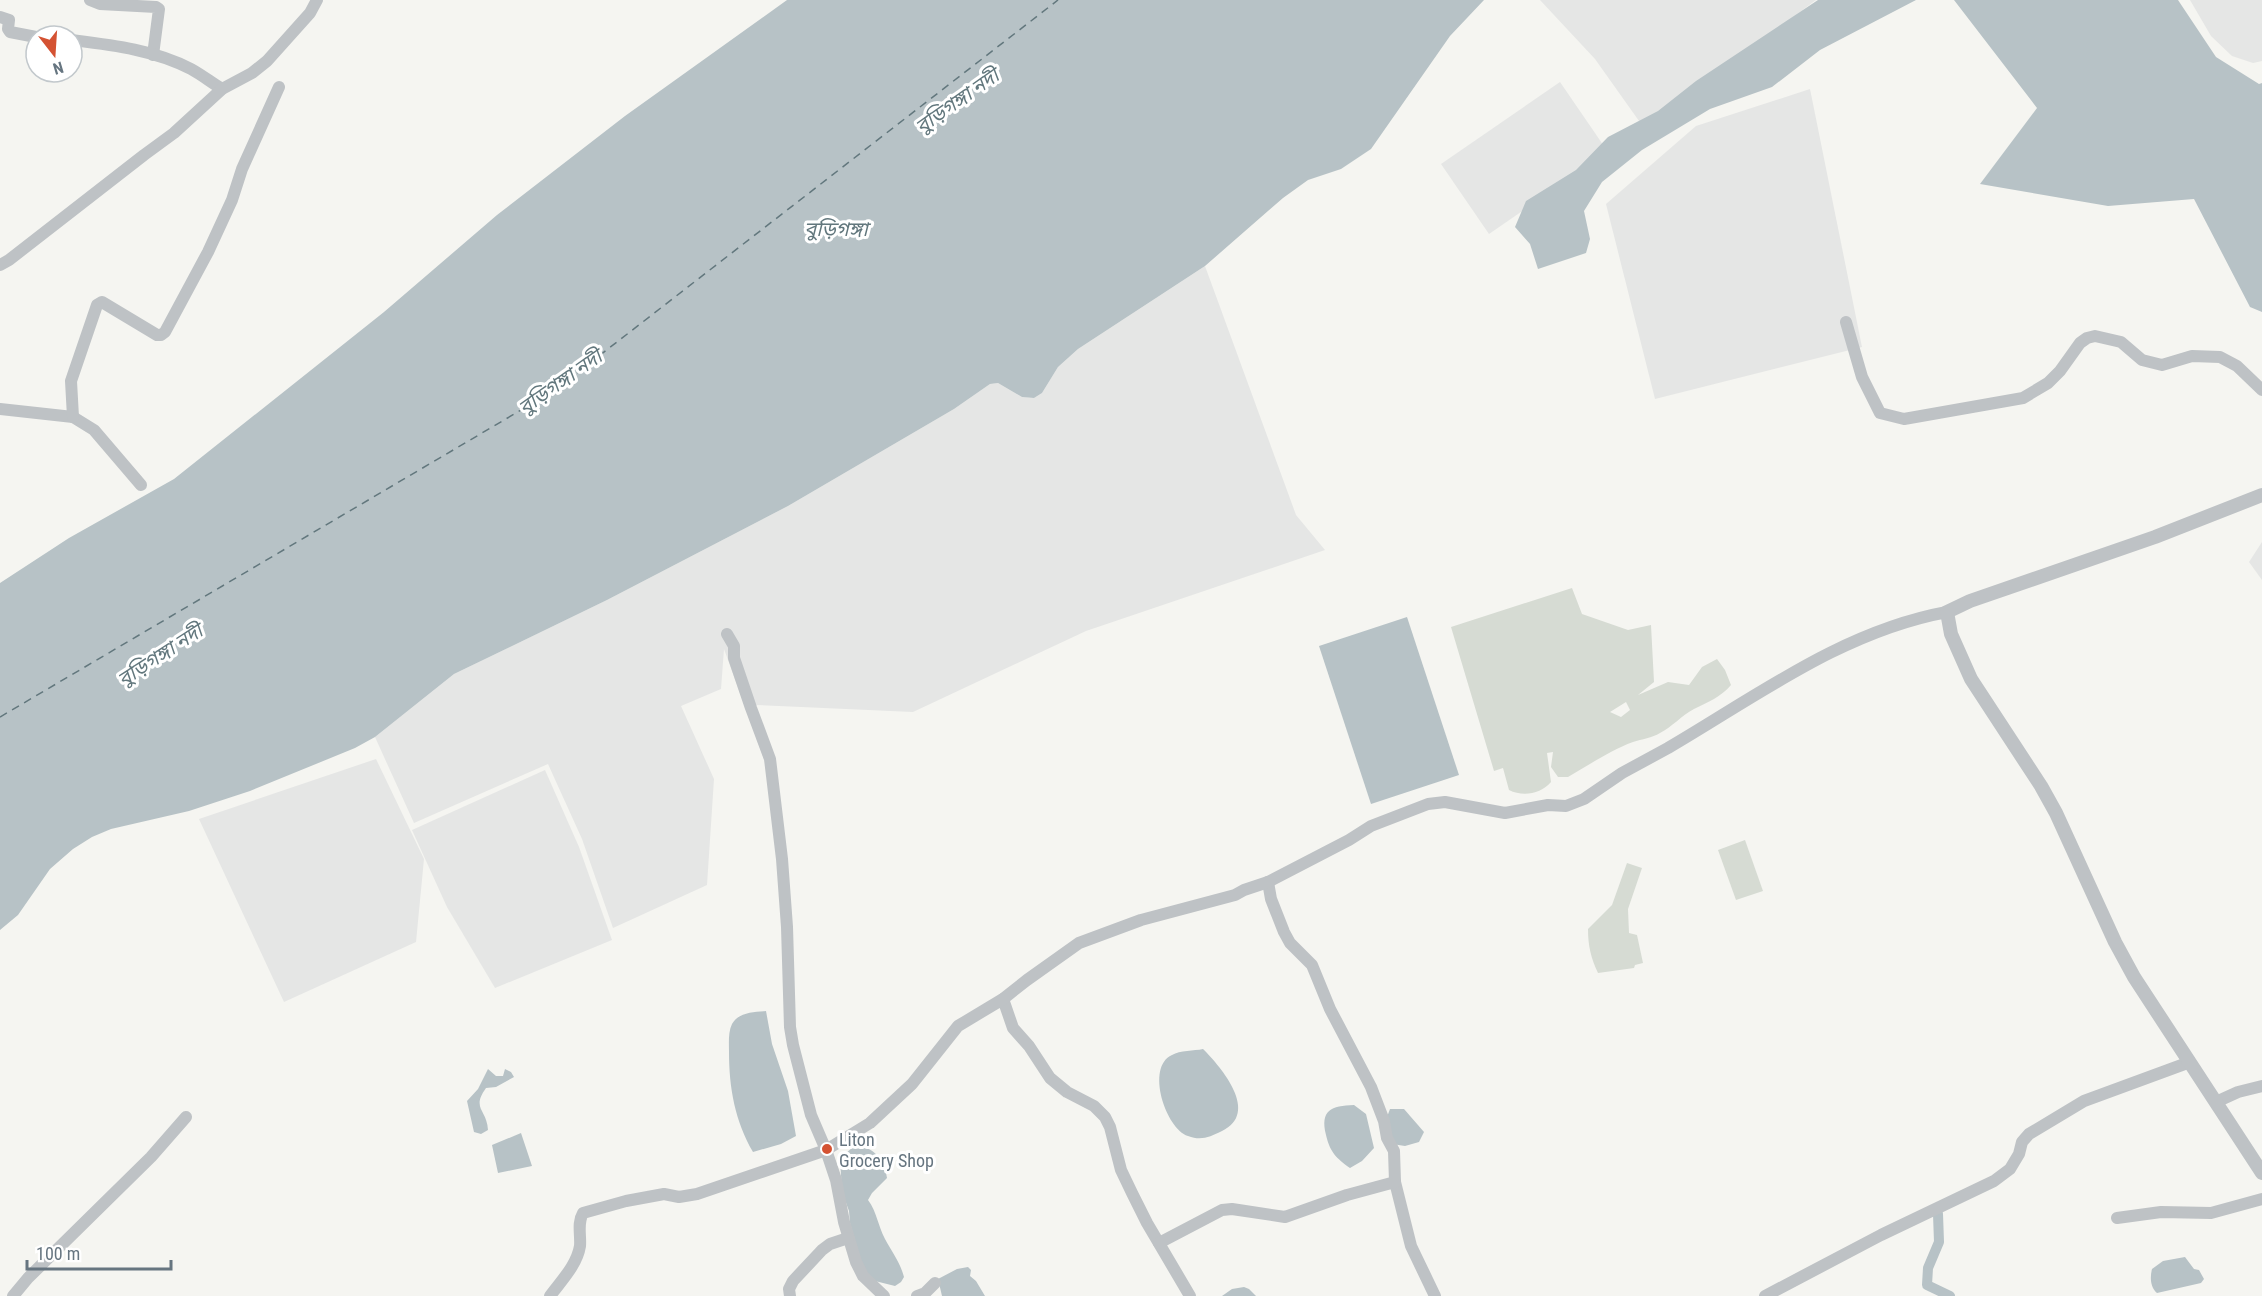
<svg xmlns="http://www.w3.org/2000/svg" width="2262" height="1296" viewBox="0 0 2262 1296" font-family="'Roboto Condensed','Noto Sans Bengali',sans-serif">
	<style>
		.built { fill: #e5e6e5 }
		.green { fill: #d6dbd3; fill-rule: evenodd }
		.water { fill: #b7c2c6 }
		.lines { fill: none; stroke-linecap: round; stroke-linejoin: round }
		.canal { stroke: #b7c2c6; stroke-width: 10 }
		.ferry { stroke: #62777d; stroke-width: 1.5; stroke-dasharray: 8 6; stroke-linecap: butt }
		.minor { stroke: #bec2c5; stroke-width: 12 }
		.tertiary { stroke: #bec2c5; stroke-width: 14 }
		.poi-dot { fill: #d45232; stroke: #fff; stroke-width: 2 }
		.labels { text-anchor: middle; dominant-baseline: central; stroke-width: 6; stroke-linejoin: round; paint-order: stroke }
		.poi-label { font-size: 18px; fill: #667580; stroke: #fff; text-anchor: start }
		.water-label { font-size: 20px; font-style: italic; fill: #62777d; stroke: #fff }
	</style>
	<rect width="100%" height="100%" fill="#f5f5f1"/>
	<!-- built -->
	<g class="built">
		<polygon points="1540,0 1816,0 1644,128 1595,59"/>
		<polygon points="2190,0 2262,0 2262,61 2253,63 2232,56 2211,36"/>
		<polygon points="1560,82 1608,152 1489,234 1441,164"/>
		<polygon points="1810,89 1862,347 1655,399 1606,204 1696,126"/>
		<polygon points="1205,266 1296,515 1325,550 1086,631 913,712 756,705 765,762 724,649 721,689 681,706 714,779 707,885 613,928 582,839 548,764 414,823 375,737 454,674 607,600 788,506 954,409 990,384 998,383 1022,397 1034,398 1042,393 1058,367 1078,349"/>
		<polygon points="2262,542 2262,580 2249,562"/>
		<polygon points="376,759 424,859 416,942 284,1002 199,819"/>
		<polygon points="545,770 579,847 612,940 495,988 447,907 412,830"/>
	</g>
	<!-- green -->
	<g class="green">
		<path d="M1572 588 1582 614 1628 630 1651 625 1654 682 1638 695 1668 682 1689 685 1702 667 1717 659 1725 670 1731 685C1721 697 1708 702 1694 709 1681 716 1672 727 1660 733 1652 738 1642 739 1633 742 1611 750 1589 765 1568 777H1558L1551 767 1553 752 1547 753 1551 782C1541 794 1523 797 1509 790L1503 768 1494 771 1451 627ZM1626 702 1630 710 1621 717 1610 712Z"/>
		<polygon points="1745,840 1763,891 1736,900 1718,850"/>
		<path d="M1627 863 1642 868 1628 909 1629 933 1637 935 1643 963 1635 965 1634 968 1598 973C1591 958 1588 946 1588 929L1612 905Z"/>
	</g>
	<!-- water -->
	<g class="water">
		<polygon points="787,0 1484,0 1450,36 1371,149 1341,169 1308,180 1283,198 1205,266 1078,349 1058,367 1042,393 1034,398 1022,397 998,383 990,384 954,409 788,506 607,600 454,674 375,737 355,748 250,791 189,811 111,829 92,837 73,849 50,869 18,915 0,930 0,583 69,538 174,479 384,312 497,215 625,116"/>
		<polygon points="1818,0 1916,0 1820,50 1772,87 1710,109 1642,150 1602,182 1584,211 1590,239 1586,253 1538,269 1530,244 1515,227 1526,201 1576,170 1608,137 1658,111 1696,81"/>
		<polygon points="1954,0 2178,0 2216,57 2259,84 2262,83 2262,312 2250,307 2194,199 2108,206 1980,184 2037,108"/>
		<polygon points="1407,617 1459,775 1371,804 1319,646"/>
		<path d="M766 1011 772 1044 788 1091 796 1136 781 1144 753 1152C735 1121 729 1088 729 1052 729 1044 728 1032 732 1024 739 1012 753 1012 766 1011Z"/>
		<path d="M1203 1049C1222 1068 1260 1113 1222 1131 1210 1137 1201 1141 1188 1136 1166 1129 1145 1067 1172 1055 1180 1050 1194 1051 1203 1049Z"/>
		<path d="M488 1069 496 1076H503L505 1069 511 1072 514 1077 496 1087 486 1088C471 1109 487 1109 488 1130L481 1134 474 1132 467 1101 478 1089Z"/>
		<path d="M1354 1105 1366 1114 1374 1148 1362 1161 1350 1168C1336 1158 1330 1152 1326 1135 1320 1110 1331 1106 1354 1105Z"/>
		<polygon points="1390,1109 1404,1109 1424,1132 1419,1142 1405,1146 1392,1144 1387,1117"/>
		<polygon points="521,1133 532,1166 498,1173 492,1145"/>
		<path d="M860 1146C876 1149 885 1162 887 1178L872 1193 868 1200C877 1212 878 1226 885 1239 892 1252 900 1262 904 1277L901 1282 895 1286 871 1280 862 1266 850 1223 849 1211 842 1192 840 1158 852 1148Z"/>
		<path d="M2185 1257 2194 1269 2199 1270 2204 1279 2201 1283 2157 1293C2150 1287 2150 1277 2152 1269L2163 1261Z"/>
		<polygon points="968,1267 971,1270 970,1276 976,1281 985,1296 942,1296 938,1279 957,1269"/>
		<polygon points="1244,1287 1249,1289 1256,1296 1222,1296 1232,1289"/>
	</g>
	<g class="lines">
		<!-- canal -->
		<polyline class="canal" points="1938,1214 1939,1242 1928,1268 1927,1285 1950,1296"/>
		<!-- ferry -->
		<polyline class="ferry" points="0,717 555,390 1058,0"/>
		<!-- minor -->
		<g class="minor">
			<polyline points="90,0 100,4 156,7 159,9 153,55"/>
			<polyline points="0,17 9,20 8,29 10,32 36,37"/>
			<path d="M72 40C112 45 155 50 191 69 202 75 212 83 222 89"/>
			<polyline points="0,265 9,260 144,155 174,133 222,89 252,73 267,61 310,13 317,0"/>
			<polyline points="1846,322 1862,377 1880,413 1904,419 2023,398 2048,383 2060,371 2080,343 2087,338 2095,336 2121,342 2142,360 2162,365 2192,356 2220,357 2237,366 2262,390"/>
			<polyline points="0,409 73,417 94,430 141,485"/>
			<polyline points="73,417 71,381 97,305 102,302 157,335 161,335 165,332 208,252 232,200 242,169 279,87"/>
			<polyline points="727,634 734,646 734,658 751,708 770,759 782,859 787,927 790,1027 793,1045 811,1115 826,1150 836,1180 844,1222 856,1262 863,1276 884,1296"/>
			<polyline points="1003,999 1013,1028 1029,1046 1050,1078 1067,1092 1094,1106 1105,1117 1110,1127 1121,1170 1132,1193 1147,1223 1190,1296"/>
			<polyline points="2216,1102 2238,1092 2262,1086"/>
			<polyline points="1395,1182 1411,1246 1435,1296"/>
			<polyline points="2117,1218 2161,1212 2211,1213 2262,1199"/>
			<polyline points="1159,1243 1222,1210 1232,1209 1285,1217 1347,1195 1395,1182 1394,1151 1387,1138 1384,1121 1371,1087 1330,1009 1312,965 1290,943 1284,932 1271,899 1268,882"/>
			<polyline points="13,1296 28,1278 151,1157 186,1117"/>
			<path d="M550 1296C561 1281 577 1265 580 1246 581 1235 577 1223 583 1213L626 1201 664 1194 679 1197 697 1194 826 1150 870 1123 912 1084 958 1026 1003 999 1027 980 1079 943 1141 920 1235 895 1244 890 1268 882 1349 840 1371 826 1428 804 1445 802 1505 813 1548 805 1566 806 1584 799 1622 773 1668 748C1757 696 1843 631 1947 612"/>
			<polyline points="790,1296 789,1289 793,1281 822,1250 830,1244 848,1238"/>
			<polyline points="917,1296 925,1293 935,1283"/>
			<polyline points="1765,1296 1881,1235 1994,1181 2010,1169 2019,1154 2022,1142 2029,1134 2084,1101 2190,1062"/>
		</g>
		<!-- tertiary -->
		<polyline class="tertiary" points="2262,495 2155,537 1970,601 1947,612 1951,634 1971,679 2041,786 2056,813 2115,942 2134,977 2262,1173"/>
	</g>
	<!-- markers -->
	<circle class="poi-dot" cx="827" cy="1149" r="6"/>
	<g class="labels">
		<!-- poi labels -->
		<g class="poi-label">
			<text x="839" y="1139">Liton<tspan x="839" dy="21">Grocery Shop</tspan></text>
		</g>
		<!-- water labels -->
		<g class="water-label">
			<text transform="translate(957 101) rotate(-35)">বুড়িগঙ্গা নদী</text>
			<text x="836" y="229">বুড়িগঙ্গা</text>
			<text transform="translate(560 382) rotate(-35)">বুড়িগঙ্গা নদী</text>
			<text transform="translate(160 655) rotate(-33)">বুড়িগঙ্গা নদী</text>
		</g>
	</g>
	<!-- north arrow -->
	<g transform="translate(54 54) rotate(163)"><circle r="28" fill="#ffffff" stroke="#c2c8cc" stroke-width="1.5"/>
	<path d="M0-4.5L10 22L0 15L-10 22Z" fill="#d45232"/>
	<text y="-9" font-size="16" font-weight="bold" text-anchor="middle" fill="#667580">N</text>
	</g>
	<!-- scale -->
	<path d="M27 1260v9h144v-9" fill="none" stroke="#667580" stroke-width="3"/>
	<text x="36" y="1260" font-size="18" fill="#667580" stroke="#ffffff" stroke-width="4.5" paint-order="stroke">100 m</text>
</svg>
